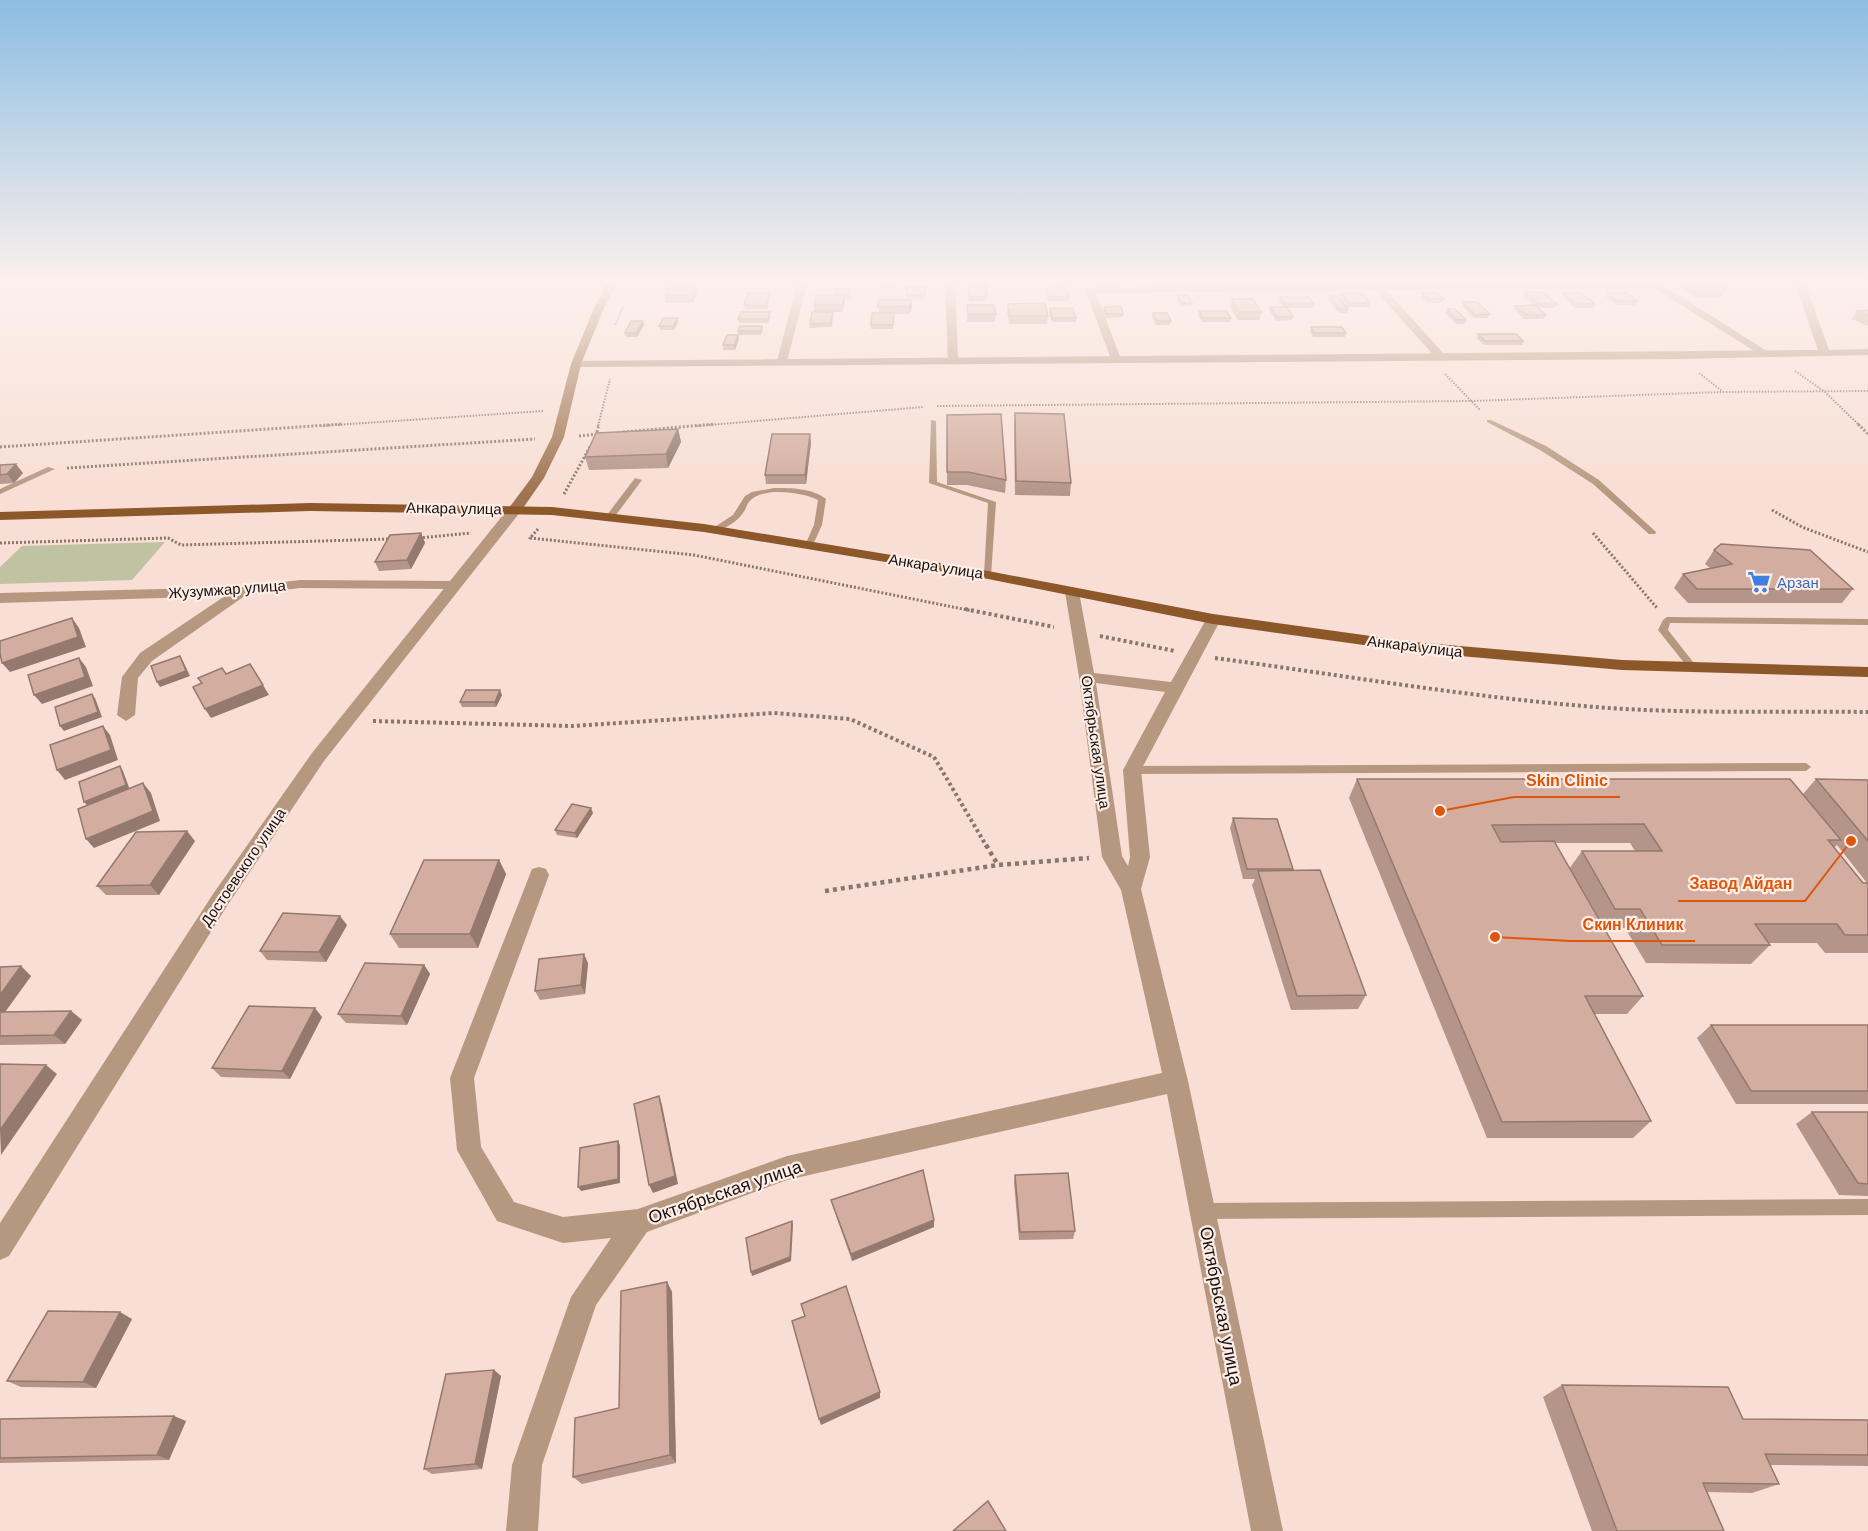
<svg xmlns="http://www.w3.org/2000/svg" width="1868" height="1531" viewBox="0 0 1868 1531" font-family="Helvetica,sans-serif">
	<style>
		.green { fill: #bfc3a1 }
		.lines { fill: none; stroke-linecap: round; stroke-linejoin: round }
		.path-far3 { stroke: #887770; stroke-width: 2; stroke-dasharray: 1.5 1.5; stroke-linecap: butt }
		.path-far2 { stroke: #887770; stroke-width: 3; stroke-dasharray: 2 2; stroke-linecap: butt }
		.path-far1 { stroke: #887770; stroke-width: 4; stroke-dasharray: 3 3; stroke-linecap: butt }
		.path { stroke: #887770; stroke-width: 4.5; stroke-dasharray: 4 4; stroke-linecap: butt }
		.service { fill: #b69881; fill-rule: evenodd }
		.minor { fill: #b69881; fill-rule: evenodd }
		.tertiary { fill: #b69881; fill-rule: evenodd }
		.secondary { fill: #9e734f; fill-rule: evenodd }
		.primary { fill: #8c5829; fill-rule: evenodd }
		.wall { fill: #b59589; fill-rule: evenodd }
		.shaded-wall { fill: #94796f }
		.building { fill: #d3ad9f; stroke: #94796f; stroke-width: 1.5 }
		.labels { text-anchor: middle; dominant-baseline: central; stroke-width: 4.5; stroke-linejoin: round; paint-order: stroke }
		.street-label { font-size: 15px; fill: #1a110e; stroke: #fdeee8 }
		.shop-label { font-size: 15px; fill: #366cbe; stroke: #fdeee8; text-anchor: start }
		.near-street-label { font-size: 18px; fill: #1a110e; stroke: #fdeee8 }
		.leader { fill: none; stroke: #de550c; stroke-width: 2 }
		.callout-dot { fill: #de550c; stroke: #fdeee8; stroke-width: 2 }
		.callout-label { font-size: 16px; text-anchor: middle; font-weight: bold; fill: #de550c; stroke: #fdeee8; stroke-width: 4.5; stroke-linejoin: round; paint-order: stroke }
	</style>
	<rect width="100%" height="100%" fill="#f8ded4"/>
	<!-- green -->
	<polygon class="green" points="165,542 132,580 0,584 0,567 22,546"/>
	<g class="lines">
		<!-- path-far3 -->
		<g class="path-far3">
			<polyline points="615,325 623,307"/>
			<polyline points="1795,371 1825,392 1860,426"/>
			<polyline points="1699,373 1722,391"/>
			<polyline points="1445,374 1480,410"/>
			<polyline points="937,406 1472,401 1722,392 1868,391"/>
			<polyline points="320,426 544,411"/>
			<polyline points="598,426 610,379"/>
			<polyline points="697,426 924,407"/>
		</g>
		<!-- path-far2 -->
		<g class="path-far2">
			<polyline points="1858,424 1868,434"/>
			<polyline points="623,432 715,424"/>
			<polyline points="579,436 598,434"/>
			<polyline points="596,436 599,424"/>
			<polyline points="0,447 343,424"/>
			<polyline points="67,468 535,439"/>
			<polyline points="564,494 591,445"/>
			<polyline points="1772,510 1802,527 1868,552"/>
			<polyline points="538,529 530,538 694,555 973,611"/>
			<polyline points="1593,533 1657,608"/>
			<polyline points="419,538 471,533"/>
			<polyline points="0,543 168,538 181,545 390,539"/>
		</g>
		<!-- path-far1 -->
		<g class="path-far1">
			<polyline points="965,609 1054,627"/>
			<polyline points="1100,636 1175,651"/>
			<path d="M1215 658C1341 675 1468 697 1595 707 1685 714 1777 711 1868 712"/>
			<polyline points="373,721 572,726 774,713 850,719 934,757 987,847"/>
		</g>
		<!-- path -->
		<g class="path">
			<polyline points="986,845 998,865"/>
			<polyline points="825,891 998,865 1089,858"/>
		</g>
		<!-- service -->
		<g class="service">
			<polygon points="931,420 936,421 937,482 996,502 991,577 985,577 984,575 988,503 929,483"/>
			<polygon points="1487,420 1491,420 1546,446 1599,480 1656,532 1655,534 1649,534 1593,484 1540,450 1487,422"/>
			<polygon points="48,467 55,469 0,494 0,489"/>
			<polygon points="635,478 642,480 613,519 607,519 607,515"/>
			<path d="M774 488C792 488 812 488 826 499L822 525 812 547H809L805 545 814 525 818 500C803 492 761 486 749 502 747 504 746 508 745 510 738 522 726 528 714 532L710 530 733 515 745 496 752 492Z"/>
			<polygon points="1667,617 1868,619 1868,625 1670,623 1668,630 1697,667 1692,670 1689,669 1658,630 1663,620"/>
			<polygon points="1806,763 1811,767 1806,771 1132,774 1127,770 1132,766"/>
			<polygon points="1868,1199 1868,1215 1202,1219 1197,1216 1194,1211 1197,1206 1202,1203"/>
		</g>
		<!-- minor -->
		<g class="minor">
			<polygon points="798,280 808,280 787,361 782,364 777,361"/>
			<polygon points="945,280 955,280 958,361 953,364 948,361"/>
			<polygon points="1374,280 1381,285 1655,280 1773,355 1764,357 1654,288 1386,290 1445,355 1446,357 1441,360 1437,359 1375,290 1096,293 1121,359 1116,362 1111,359 1085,290 1090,287 1370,285"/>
			<polygon points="300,580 453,581 460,585 453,589 300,588 246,595 152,661 138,678 135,715 126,721 117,715 122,677 140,653 225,596 0,603 0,593 242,587"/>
			<path d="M1072 588 1079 592 1094 673 1171 682 1208 616 1213 614 1221 619 1141 770 1150 857 1141 889 1188 1081 1283 1531H1251L1167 1094 787 1180 647 1232 596 1305 542 1465 538 1531H506L512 1465 571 1297 611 1238 563 1243 497 1221 457 1150 450 1078 532 869 539 867 546 869 549 875 474 1078 481 1147 514 1202 563 1217 638 1209 787 1156 1162 1073 1121 890 1102 857 1079 677 1065 592ZM1096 683 1165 692 1123 770 1130 857 1128 866 1122 856Z"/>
		</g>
		<!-- tertiary -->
		<g class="tertiary">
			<polygon points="1794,280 1804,280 1829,350 1868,349 1868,355 1677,359 576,367 571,364 576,361 1818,350"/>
			<polygon points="516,504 523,508 521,511 324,761 227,906 9,1256 0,1260 0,1223 213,894 312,753 511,505"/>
		</g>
		<!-- secondary -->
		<polygon class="secondary" points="609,280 619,280 604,308 581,364 564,437 544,478 521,511 511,511 509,508 532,477 552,437 571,364 594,308"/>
		<!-- primary -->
		<polygon class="primary" points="310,503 552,507 704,524 988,571 1213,614 1414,642 1622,660 1868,667 1868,677 1622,670 1414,652 1213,624 988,579 704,532 552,515 310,511 0,520 0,512"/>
	</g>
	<!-- wall -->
	<g class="wall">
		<polygon points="763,280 777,280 776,283 763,283"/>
		<polygon points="811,280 833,280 832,285 811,285"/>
		<polygon points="966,280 987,280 988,288 986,288 987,301 969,301 968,288 967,288"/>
		<polygon points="1057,280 1075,280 1075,286 1059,286"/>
		<polygon points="1100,280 1115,280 1116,286 1102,286"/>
		<polygon points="1193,280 1215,280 1217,284 1217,287 1197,287"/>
		<polygon points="1253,280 1274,280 1276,283 1275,287 1257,287"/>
		<polygon points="1346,280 1364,280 1362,288 1352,288"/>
		<polygon points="1427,280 1452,280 1452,282 1430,283"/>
		<polygon points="1489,280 1514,280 1513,283 1492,283"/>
		<polygon points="1553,280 1585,280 1584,283 1556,283"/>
		<polygon points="1684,280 1726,289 1722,297 1694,297 1680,287"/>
		<rect x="880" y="281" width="17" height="8"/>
		<rect x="906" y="287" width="19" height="12"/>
		<polygon points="1046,288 1069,297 1068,301 1048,301 1045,292"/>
		<polygon points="1525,292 1557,304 1555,308 1538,308 1546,315 1544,319 1524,319 1514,309 1515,306 1534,305 1524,296"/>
		<polygon points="697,293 692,303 666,303 665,295"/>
		<polygon points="851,293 850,298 845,298 845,302 842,312 833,312 832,327 810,328 810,324 814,312 814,305 835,295"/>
		<polygon points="1341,293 1370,303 1369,307 1348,307 1340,297"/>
		<polygon points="1422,293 1444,299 1442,303 1427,303 1421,297"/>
		<polygon points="1563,293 1595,304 1593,308 1575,308 1562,296"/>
		<polygon points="1608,293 1637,301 1635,305 1616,305 1606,297"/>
		<polygon points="1178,295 1192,303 1191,306 1181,306 1177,299"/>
		<polygon points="770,296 767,309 745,309 744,305"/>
		<polygon points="1329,296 1348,309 1347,313 1339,313 1328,300"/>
		<polygon points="1280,297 1314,304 1313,308 1288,308 1293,317 1292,320 1276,321 1269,310 1270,307 1283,307 1279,301"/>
		<polygon points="1232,299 1261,312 1260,320 1238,320 1230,307"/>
		<polygon points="878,300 912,300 912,308 909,314 894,314 893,329 871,329 871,325 879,313"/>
		<polygon points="1463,302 1490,314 1488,318 1474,318 1462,306"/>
		<polygon points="1008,304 1048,316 1047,324 1009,324 1007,311"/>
		<polygon points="967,305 996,314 995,322 967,322"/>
		<polygon points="1104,307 1123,314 1123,317 1106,318 1103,310"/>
		<polygon points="1050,308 1076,318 1076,322 1052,322 1049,312"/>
		<polygon points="1447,309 1466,320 1465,324 1456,324 1445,313"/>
		<polygon points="1868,310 1868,326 1852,319 1857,311"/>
		<polygon points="1199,311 1231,318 1230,322 1202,322 1198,315"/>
		<polygon points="1153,313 1171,321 1170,325 1156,325 1152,317"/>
		<polygon points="771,316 768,323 739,323 738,319"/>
		<polygon points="678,318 678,322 674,330 660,330 659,326"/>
		<polygon points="644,325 637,337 626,337 625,333"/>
		<polygon points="762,326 763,330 761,335 738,335 739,339 735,350 723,350 723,345 738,335 738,331"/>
		<polygon points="1311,327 1346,333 1345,337 1313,337 1310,331"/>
		<polygon points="1478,334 1523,341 1522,345 1484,345 1477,338"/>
		<polygon points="1015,413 1071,483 1070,496 1015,495 1014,425"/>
		<polygon points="947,415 1006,480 1005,493 967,485 947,485"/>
		<polygon points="678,429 681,442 668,468 589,470 585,457"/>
		<polygon points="811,442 806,484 766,484 765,475"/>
		<polygon points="0,465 23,473 14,483 0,484"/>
		<polygon points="421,533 425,543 411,569 379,571 375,562"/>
		<polygon points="1714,550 1853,589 1842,603 1688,603 1674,588 1683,574 1710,568 1705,564"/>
		<polygon points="502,695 496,707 462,707 460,702"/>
		<path d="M1357 779 1803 794 1816 779 1868 780V953H1825L1817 943H1768L1770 945 1751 964 1646 963 1625 928H1604L1643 996 1627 1014H1594L1651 1121 1633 1138H1487L1349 798ZM1555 843H1630L1635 851H1582L1569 869ZM1837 845 1867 883H1863L1834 848Z"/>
		<polygon points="593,813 577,838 557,835 555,830"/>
		<polygon points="1233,818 1293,869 1292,871 1366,995 1358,1009 1291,1010 1252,885 1255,879 1243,879 1230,828"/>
		<polygon points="195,841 159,895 106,895 97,886"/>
		<polygon points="499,860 506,874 478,948 399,948 390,934"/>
		<polygon points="347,925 326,962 267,960 260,951"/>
		<polygon points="588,963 585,994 540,1000 535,991"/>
		<polygon points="424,965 430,974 407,1025 346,1023 338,1014"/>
		<polygon points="0,967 31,976 5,1012 71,1011 82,1020 65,1044 0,1045"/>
		<polygon points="322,1017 290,1079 221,1077 212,1068"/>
		<polygon points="1711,1025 1868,1025 1868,1104 1736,1104 1697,1038"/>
		<polygon points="1812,1112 1868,1112 1868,1196 1839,1195 1796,1124"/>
		<polygon points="1015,1175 1075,1231 1073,1239 1019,1240 1014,1183"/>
		<polygon points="831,1200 934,1227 852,1261 833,1207"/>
		<polygon points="667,1282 672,1292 676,1463 582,1484 573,1477 619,1408"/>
		<polygon points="132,1319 96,1388 21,1387 7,1381"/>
		<polygon points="494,1370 501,1376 482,1469 432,1474 424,1469"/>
		<polygon points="1562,1385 1743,1419 1868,1420 1868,1466 1770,1465 1779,1484 1752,1493 1707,1492 1724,1531 1592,1531 1543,1397"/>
		<polygon points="0,1419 186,1421 169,1460 0,1463"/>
	</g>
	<!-- shaded-wall -->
	<g class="shaded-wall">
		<polygon points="696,285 697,293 692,303 691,295"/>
		<polygon points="770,293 770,296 767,309 767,306"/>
		<polygon points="845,295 845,302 842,312 842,305"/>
		<polygon points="912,300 912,308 909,314 909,306"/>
		<polygon points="678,318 678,322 674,330 673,326"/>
		<polygon points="643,321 644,325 637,337 636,333"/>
		<polygon points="738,335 739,339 735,350 734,345"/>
		<polygon points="678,429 681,442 668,468 666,454"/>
		<polygon points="810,434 811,442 806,484 805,475"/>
		<polygon points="16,464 23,473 14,483 7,474"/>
		<polygon points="421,533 425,543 411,569 407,560"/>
		<polygon points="72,618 79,628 86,647 10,672 2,663"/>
		<polygon points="180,656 183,661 190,676 160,687 157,682"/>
		<polygon points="79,658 86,667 93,686 42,704 34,695"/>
		<polygon points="263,685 269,695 211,718 205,709"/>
		<polygon points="500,690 502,695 496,707 495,702"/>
		<polygon points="92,694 95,698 102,717 64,731 60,726"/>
		<polygon points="103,726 110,735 118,760 65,780 57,770"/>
		<polygon points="120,766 123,771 130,790 89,807 84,802"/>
		<polygon points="143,783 151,793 160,821 94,848 86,839"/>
		<polygon points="591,808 593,813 577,838 575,833"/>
		<polygon points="187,831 195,841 159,895 150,885"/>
		<polygon points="499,860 506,874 478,948 470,934"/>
		<polygon points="340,916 347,925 326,962 319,952"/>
		<polygon points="584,954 588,963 585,994 581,985"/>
		<polygon points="424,965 430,974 407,1025 401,1016"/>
		<polygon points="21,966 31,976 0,1019 0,995"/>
		<polygon points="315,1008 322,1017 290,1079 282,1071"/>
		<polygon points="71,1011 82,1020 65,1044 54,1035"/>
		<polygon points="46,1065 57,1074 1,1155 0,1130"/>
		<polygon points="659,1096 662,1105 678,1184 653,1193 649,1185"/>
		<polygon points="618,1141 620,1145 620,1183 581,1191 578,1187"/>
		<polygon points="934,1220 934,1227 852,1261 851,1254"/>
		<polygon points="792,1221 793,1225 791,1261 752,1276 751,1272"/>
		<polygon points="667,1282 672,1292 676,1463 670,1455"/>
		<polygon points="120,1312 132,1319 96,1388 83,1382"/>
		<polygon points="494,1370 501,1376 482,1469 475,1464"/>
		<polygon points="880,1392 880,1398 821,1425 819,1419"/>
		<polygon points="174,1416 186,1421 169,1460 157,1455"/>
	</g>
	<!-- building -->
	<g class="building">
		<polygon points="811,280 832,280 810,281"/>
		<polygon points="966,280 987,280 988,285 967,285"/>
		<polygon points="1058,280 1075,280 1076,282 1059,282"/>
		<polygon points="1102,280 1115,280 1116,282 1102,282"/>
		<polygon points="1196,280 1215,280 1217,284 1198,284"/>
		<polygon points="1256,280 1274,280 1276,283 1258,283"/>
		<polygon points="1684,280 1712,280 1726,289 1698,289"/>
		<rect x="880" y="281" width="17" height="5"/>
		<polygon points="671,285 696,285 691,295 665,295"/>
		<rect x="906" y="287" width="19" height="8"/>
		<polygon points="968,288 986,288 987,297 969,297"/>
		<polygon points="1046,288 1066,288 1069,297 1048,297"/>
		<polygon points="835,289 851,289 850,294 835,294"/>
		<polygon points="1525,292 1542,292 1557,304 1539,304"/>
		<polygon points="748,293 770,293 767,306 744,305"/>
		<polygon points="1341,293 1362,293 1370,303 1349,303"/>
		<polygon points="1422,293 1437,293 1444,299 1428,299"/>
		<polygon points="1563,293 1581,293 1595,304 1577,304"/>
		<polygon points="1608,293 1627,293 1637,301 1618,301"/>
		<polygon points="816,295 845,295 842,305 814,305"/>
		<polygon points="1178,295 1188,295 1192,303 1181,303"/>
		<polygon points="1329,296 1337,296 1348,309 1340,309"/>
		<polygon points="1280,297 1309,297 1314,304 1285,304"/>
		<polygon points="1232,299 1253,299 1261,312 1239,312"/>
		<polygon points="878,300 912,300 909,306 878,307"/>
		<polygon points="1463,302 1477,302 1490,314 1475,315"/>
		<polygon points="1045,303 1048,316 1010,316 1008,304"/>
		<polygon points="967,305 994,305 996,314 968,314"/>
		<polygon points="1535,305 1546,315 1526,315 1515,306"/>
		<polygon points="1121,306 1123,314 1106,314 1104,307"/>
		<polygon points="1270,307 1287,307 1293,317 1277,317"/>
		<polygon points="1050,308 1073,308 1076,318 1052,318"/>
		<polygon points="1447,309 1455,309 1466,320 1457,320"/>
		<polygon points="1868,310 1868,316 1857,311"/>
		<polygon points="1199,311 1226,311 1231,318 1203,318"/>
		<polygon points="741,312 770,312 768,319 738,319"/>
		<polygon points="812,312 833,312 831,323 810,324"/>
		<polygon points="872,313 894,313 893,325 871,325"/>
		<polygon points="1153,313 1167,313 1171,321 1157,321"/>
		<polygon points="663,318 678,318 673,326 659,326"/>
		<polygon points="631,321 643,321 636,333 625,333"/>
		<polygon points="740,326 762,326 761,331 738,331"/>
		<polygon points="1311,327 1342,327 1346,333 1314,333"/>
		<polygon points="1478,334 1516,334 1523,341 1485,341"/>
		<polygon points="727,335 738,335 734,345 723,345"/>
		<polygon points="1015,413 1064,414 1071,483 1016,481"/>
		<polygon points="1001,414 1006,480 968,472 947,472 947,415"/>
		<polygon points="678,429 666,454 585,457 596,433"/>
		<polygon points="772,434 810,434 805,475 765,475"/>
		<polygon points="16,464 7,474 0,475 0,465"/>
		<polygon points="421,533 407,560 375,562 390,535"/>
		<polygon points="1721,544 1810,550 1853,589 1697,589 1683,574 1732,564 1714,550"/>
		<polygon points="72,618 78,637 2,663 0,654 0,641"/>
		<polygon points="180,656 186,671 157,682 151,666"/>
		<polygon points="79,658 85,677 34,695 28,675"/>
		<polygon points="250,664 263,685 205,709 193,687 202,683 198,678 222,668 226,674"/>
		<polygon points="466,690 500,690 495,702 460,702"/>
		<polygon points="92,694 98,712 60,726 55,707"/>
		<polygon points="103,726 111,750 57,770 50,745"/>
		<polygon points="120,766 126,785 84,802 79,782"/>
		<polygon points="1357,779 1790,779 1841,840 1828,840 1863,883 1868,883 1868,935 1845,935 1837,924 1755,924 1770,945 1662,945 1640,909 1615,909 1582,851 1662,851 1644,824 1492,825 1501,842 1554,841 1643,996 1585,996 1651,1121 1502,1122"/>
		<polygon points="1816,779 1868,780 1868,841"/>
		<polygon points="143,783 153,811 86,839 78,809"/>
		<polygon points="572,804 591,808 575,833 555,830"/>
		<polygon points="1233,818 1277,819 1293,869 1247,869"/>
		<polygon points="187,831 150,885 97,886 136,832"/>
		<polygon points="424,860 499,860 470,934 390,934"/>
		<polygon points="1320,870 1366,995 1297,996 1258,871"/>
		<polygon points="283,913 340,916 319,952 260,951"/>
		<polygon points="584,954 581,985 535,991 539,959"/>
		<polygon points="365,963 424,965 401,1016 338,1014"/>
		<polygon points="21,966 0,995 0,967"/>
		<polygon points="249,1006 315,1008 282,1071 212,1068"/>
		<polygon points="71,1011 54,1035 0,1036 0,1012"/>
		<polygon points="1711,1025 1868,1025 1868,1091 1751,1091"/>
		<polygon points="0,1064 46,1065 0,1130"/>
		<polygon points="659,1096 675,1176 649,1185 634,1104"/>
		<polygon points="1812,1112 1868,1112 1868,1184 1858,1183"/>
		<polygon points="618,1141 618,1179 578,1187 580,1148"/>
		<polygon points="923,1170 934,1220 851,1254 831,1200"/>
		<polygon points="1068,1173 1075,1231 1020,1232 1015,1175"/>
		<polygon points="792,1221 790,1257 751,1272 746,1238"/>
		<polygon points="667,1282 670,1455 573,1477 575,1418 619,1408 621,1291"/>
		<polygon points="846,1286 880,1392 819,1419 792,1321 805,1316 801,1304"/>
		<polygon points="48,1311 120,1312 83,1382 7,1381"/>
		<polygon points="494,1370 475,1464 424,1469 446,1374"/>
		<polygon points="1562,1385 1728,1387 1743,1419 1868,1420 1868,1455 1765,1454 1779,1484 1703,1483 1724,1531 1617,1531"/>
		<polygon points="174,1416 157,1455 0,1458 0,1419"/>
		<polygon points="988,1501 1006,1531 953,1531"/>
	</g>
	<!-- sky -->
	<linearGradient id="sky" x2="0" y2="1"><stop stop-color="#8cbde3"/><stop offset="0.57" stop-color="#fcf0ec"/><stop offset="1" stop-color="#fcf0ec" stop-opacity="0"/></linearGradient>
	<rect width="1868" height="495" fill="url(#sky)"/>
	<!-- icons -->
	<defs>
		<g id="supermarket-bare" transform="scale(1.8)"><path d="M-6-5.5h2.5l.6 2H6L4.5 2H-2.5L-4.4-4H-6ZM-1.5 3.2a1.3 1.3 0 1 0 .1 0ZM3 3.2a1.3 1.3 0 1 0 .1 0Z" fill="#3f7fe0" stroke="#fdeee8" stroke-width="2.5" paint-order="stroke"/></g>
	</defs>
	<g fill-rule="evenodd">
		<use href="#supermarket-bare" x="1759" y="582"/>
	</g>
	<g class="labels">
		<!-- street labels -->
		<g class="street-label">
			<text transform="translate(454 508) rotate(1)">Анкара улица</text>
			<text transform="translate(936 566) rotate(9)">Анкара улица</text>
			<text transform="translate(227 589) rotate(-4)">Жузумжар улица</text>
			<text transform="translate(1415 646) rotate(7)">Анкара улица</text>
			<text transform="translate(1096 742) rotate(82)">Октябрьская улица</text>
			<text transform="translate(243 867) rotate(-56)">Достоевского улица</text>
		</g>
		<!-- shop labels -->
		<g class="shop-label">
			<text x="1777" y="582">Арзан</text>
		</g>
		<!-- near-street labels -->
		<g class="near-street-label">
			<text transform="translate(725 1192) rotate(-19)">Октябрьская улица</text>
			<text transform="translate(1221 1306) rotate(79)">Октябрьская улица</text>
		</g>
	</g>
	<!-- callouts -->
	<path class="leader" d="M1440 811L1514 797H1620M1851 841L1805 901H1678M1495 937L1570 941H1695"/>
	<g class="callout-dot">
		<circle cx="1440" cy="811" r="6"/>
		<circle cx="1851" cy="841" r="6"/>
		<circle cx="1495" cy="937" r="6"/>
	</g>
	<g class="callout-label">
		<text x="1567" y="786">Skin Clinic</text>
		<text x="1741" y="889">Завод Айдан</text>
		<text x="1633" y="930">Скин Клиник</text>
	</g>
</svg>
